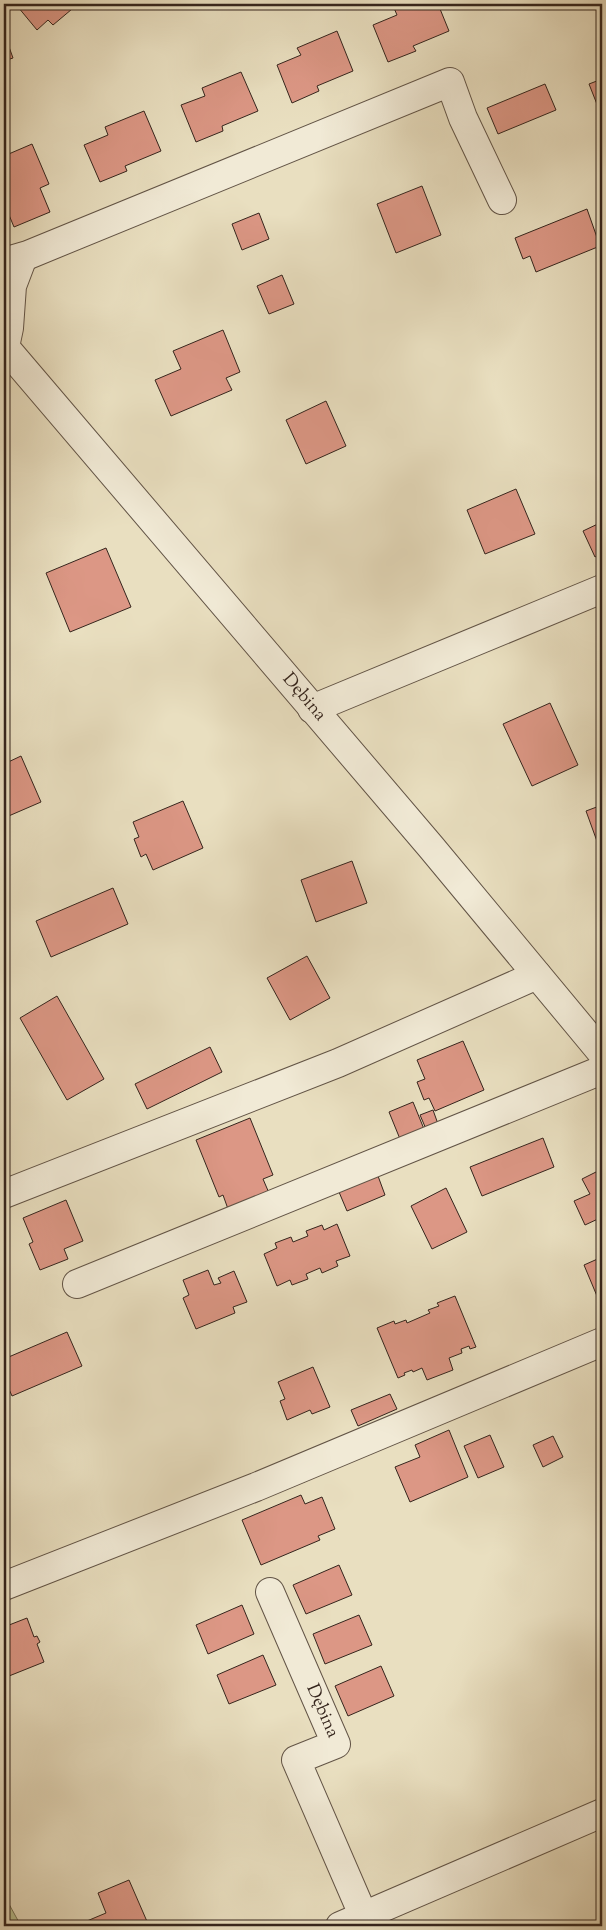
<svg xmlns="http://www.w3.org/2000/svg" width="606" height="1930" viewBox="0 0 606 1930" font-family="'Sorts Mill Goudy',serif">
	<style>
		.green { fill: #bac190; stroke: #787356 }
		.building { fill: #dc9785; stroke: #35251d }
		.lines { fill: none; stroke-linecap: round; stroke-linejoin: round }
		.minor-casing { stroke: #625446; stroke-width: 30 }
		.minor { stroke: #f1ead6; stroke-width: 28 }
		.labels { text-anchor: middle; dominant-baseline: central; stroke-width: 5; stroke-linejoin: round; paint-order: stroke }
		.street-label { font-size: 18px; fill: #35251d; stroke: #f1ead6 }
	</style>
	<rect width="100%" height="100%" fill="#e9dfc0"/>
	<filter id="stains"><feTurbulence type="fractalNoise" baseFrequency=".004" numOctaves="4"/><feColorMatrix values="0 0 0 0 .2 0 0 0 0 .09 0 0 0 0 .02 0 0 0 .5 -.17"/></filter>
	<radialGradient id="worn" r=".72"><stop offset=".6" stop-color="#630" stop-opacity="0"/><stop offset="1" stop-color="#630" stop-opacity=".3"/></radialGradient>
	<!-- green -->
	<polygon class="green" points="4,1895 21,1926 4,1926"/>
	<!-- building -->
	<g class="building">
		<polygon points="22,4 78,4 53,25 48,20 37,30 18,7"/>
		<polygon points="404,4 438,4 449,31 413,46 416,51 388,62 373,25 397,15 394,8"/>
		<polygon points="337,31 353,71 317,86 319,91 292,103 277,65 301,55 297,48"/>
		<polygon points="4,33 13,58 4,61"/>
		<polygon points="241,72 258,111 222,126 223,131 196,142 181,105 205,96 202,88"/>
		<polygon points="602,79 602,117 589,84"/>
		<polygon points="545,84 556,110 498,134 487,108"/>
		<polygon points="144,111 161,151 125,166 127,171 100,182 84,145 108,135 105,127"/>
		<polygon points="32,144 49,184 40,188 50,212 14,227 4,203 6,200 4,195 4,156"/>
		<polygon points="422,186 441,235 396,253 377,204"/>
		<polygon points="587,209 600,246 536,272 530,256 523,259 515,238"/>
		<polygon points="259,213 269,239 242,250 232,224"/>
		<polygon points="282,275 294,304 269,314 257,286"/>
		<polygon points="223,330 240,372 226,378 232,390 171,416 155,380 181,369 173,351"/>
		<polygon points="326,401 346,446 306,464 286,420"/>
		<polygon points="602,412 602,424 598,414"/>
		<polygon points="516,489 535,534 485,554 467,510"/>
		<polygon points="602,522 602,553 595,557 583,531"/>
		<polygon points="106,548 131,607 70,632 46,573"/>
		<polygon points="550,703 578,765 532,786 503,724"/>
		<polygon points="21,756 41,802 4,818 4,764"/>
		<polygon points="183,801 203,848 153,870 146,854 141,857 134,839 139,837 133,822"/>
		<polygon points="602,805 602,855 586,811"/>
		<polygon points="352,861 367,903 316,922 301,880"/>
		<polygon points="113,888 128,924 51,957 36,921"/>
		<polygon points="307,956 330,998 290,1020 267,978"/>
		<polygon points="57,996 104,1079 67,1100 20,1018"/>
		<polygon points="463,1041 484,1090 435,1111 429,1098 424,1100 417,1082 425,1079 417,1060"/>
		<polygon points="210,1047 222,1072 147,1109 135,1084"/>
		<polygon points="413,1102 424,1129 400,1139 389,1112"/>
		<polygon points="433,1110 438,1124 426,1129 420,1115"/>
		<polygon points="250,1118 273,1175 263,1179 269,1193 228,1209 223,1195 219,1197 196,1140"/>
		<polygon points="543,1138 554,1167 482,1196 470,1167"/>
		<polygon points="602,1169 602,1223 600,1218 585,1225 574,1201 590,1194 582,1179"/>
		<polygon points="378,1176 385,1195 347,1211 339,1192"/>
		<polygon points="446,1188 467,1232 432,1249 411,1206"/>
		<polygon points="66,1200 83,1241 64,1249 68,1259 40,1270 29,1244 33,1242 23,1218"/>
		<polygon points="337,1224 350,1256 336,1261 338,1266 322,1273 320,1268 306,1274 308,1279 292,1285 290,1280 277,1286 264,1254 277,1248 275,1243 291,1237 293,1242 308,1236 306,1231 322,1225 324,1230"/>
		<polygon points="602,1257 602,1308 584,1265"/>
		<polygon points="208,1270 214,1285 221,1283 218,1278 234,1271 247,1302 233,1307 235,1313 196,1329 183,1298 189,1295 183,1280"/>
		<polygon points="455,1296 476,1347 470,1349 469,1346 461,1349 462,1353 449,1358 453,1370 427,1380 422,1368 413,1372 412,1370 404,1373 405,1375 398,1378 377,1328 394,1321 395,1324 406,1320 407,1323 430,1313 428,1310 439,1306 437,1303"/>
		<polygon points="67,1332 82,1366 12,1396 4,1378 4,1359"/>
		<polygon points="313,1367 330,1407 312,1414 310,1410 287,1420 280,1401 285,1399 278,1382"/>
		<polygon points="390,1394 397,1409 358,1426 351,1410"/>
		<polygon points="449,1430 468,1477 410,1502 395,1467 420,1457 415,1445"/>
		<polygon points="490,1435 504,1467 478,1478 464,1446"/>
		<polygon points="553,1436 563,1457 543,1467 533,1445"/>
		<polygon points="301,1495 305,1504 322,1497 335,1529 318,1536 320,1540 261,1565 242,1520"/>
		<polygon points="339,1565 352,1595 306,1614 293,1585"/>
		<polygon points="242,1605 254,1634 208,1654 196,1625"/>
		<polygon points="359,1615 372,1645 325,1664 313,1634"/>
		<polygon points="27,1618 34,1637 37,1636 40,1642 37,1644 44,1662 4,1678 4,1627"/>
		<polygon points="263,1655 276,1685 229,1704 217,1675"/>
		<polygon points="381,1666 394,1696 348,1716 335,1686"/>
		<polygon points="129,1880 149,1926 75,1926 106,1913 98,1893"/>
	</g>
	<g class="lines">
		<!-- minor casing -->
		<g class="minor-casing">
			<g id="minor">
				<polyline points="4,262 28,255 450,82 463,118 502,200"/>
				<path id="s1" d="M4 346 431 847 602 1053"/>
				<polyline points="5,347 9,328 12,286 23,257"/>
				<polyline points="312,709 602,589"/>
				<polyline points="4,1194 338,1063 537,975"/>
				<polyline points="77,1284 602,1070"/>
				<polyline points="4,1586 256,1487 602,1342"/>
				<path id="s2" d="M270 1592 336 1744 296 1760 364 1917"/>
				<polyline points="340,1926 602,1813"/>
			</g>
		</g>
		<!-- minor -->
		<use href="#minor" class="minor"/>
	</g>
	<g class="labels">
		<!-- street labels -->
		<g class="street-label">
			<text stroke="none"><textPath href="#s1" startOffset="462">Dębina</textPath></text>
			<text stroke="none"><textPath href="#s2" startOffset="130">Dębina</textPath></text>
		</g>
	</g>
	<!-- margin -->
	<rect width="606" height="1930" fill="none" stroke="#e9dfc0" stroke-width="20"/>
	<rect x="5" y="5" width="596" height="1920" fill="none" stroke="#35251d" stroke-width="2.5"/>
	<rect x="10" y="10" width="586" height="1910" fill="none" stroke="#35251d"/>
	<rect width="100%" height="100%" filter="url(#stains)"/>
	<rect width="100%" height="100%" fill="url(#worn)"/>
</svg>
